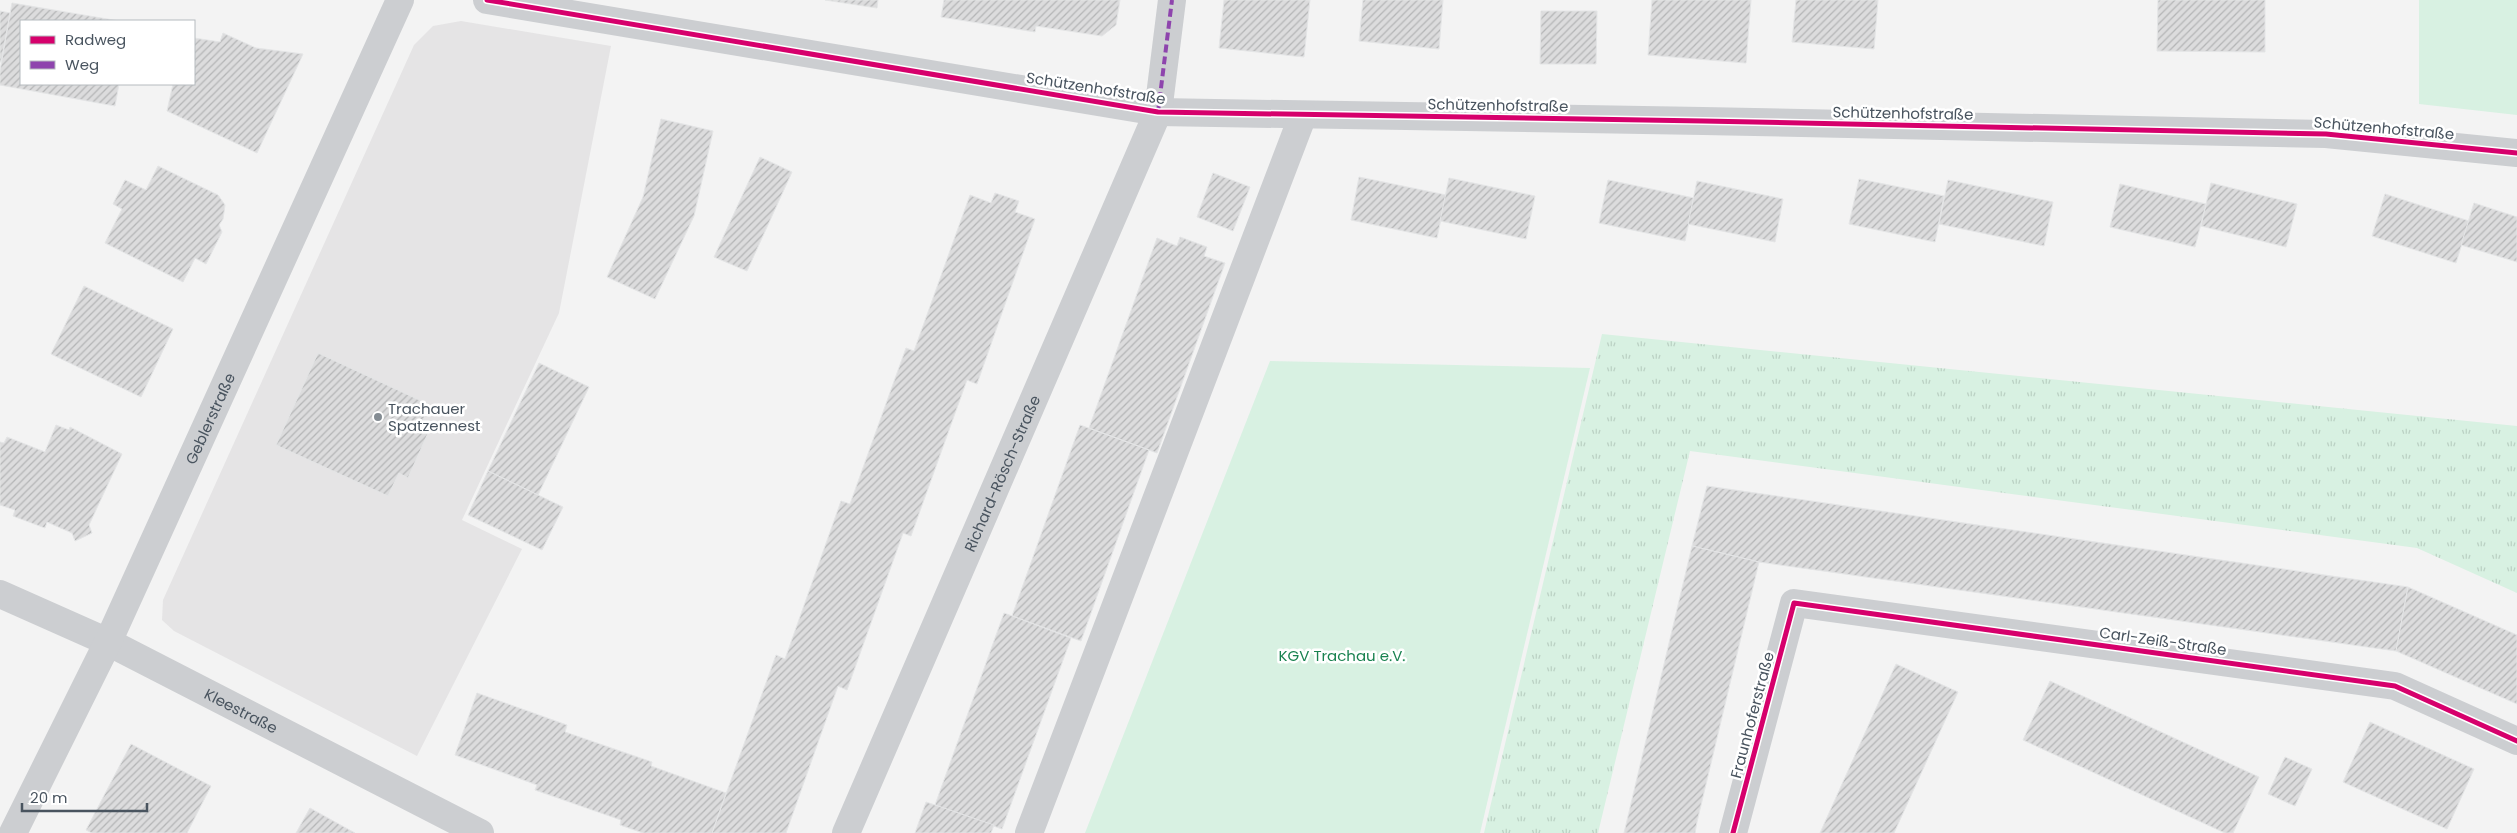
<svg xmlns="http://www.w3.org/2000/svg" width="2517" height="833" viewBox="0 0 2517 833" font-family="Poppins,sans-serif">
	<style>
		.education { fill: #e5e4e5 }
		.grass { fill: url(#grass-tufts) }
		.garden { fill: #d8f1e2 }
		.building { fill: url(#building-hatch); stroke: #e4e5e6 }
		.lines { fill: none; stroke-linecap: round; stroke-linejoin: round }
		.minor { stroke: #ccced1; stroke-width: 28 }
		.quiet { stroke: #8e44ad; stroke-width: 4; stroke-dasharray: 8 4; stroke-linecap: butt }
		.cycleway-casing { stroke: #fff; stroke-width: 8 }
		.cycleway { stroke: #d6006c; stroke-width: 5 }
		.poi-dot { fill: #848c93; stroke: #fff; stroke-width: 2 }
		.labels { text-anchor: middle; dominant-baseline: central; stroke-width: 5; stroke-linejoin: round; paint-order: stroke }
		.street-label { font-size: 15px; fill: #49545f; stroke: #fff }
		.poi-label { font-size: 15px; fill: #49545f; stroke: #fff; text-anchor: start }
		.park-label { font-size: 15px; fill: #198250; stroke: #fff }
	</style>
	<defs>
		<pattern id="grass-tufts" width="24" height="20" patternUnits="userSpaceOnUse" patternTransform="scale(1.25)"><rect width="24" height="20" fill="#d8f1e2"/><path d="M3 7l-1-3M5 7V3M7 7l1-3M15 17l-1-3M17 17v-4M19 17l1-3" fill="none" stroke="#bbd1c4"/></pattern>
		<pattern id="building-hatch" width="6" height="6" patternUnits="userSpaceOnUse" patternTransform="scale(1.25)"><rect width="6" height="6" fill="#dcdcdd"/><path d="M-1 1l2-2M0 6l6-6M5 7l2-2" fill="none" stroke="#b4b5b6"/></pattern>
	</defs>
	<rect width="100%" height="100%" fill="#f3f3f3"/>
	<!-- education -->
	<polygon class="education" points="461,21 611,46 559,313 462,520 522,549 417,756 174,631 162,620 163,600 414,45 433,26"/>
	<!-- grass -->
	<polygon class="grass" points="1602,334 2517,426 2517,593 2417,548 1690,451 1598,833 1484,833"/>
	<!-- garden -->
	<g class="garden">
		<polygon points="2419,0 2517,0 2517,115 2419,104"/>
		<polygon points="1270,361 1590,368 1480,833 1085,833"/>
	</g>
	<!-- building -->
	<g class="building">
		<polygon points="825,0 878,0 877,8"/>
		<polygon points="944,0 1120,0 1116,25 1102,36 1036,26 1035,32 941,17"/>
		<polygon points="1224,0 1310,0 1304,57 1219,48"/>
		<polygon points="1363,0 1443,0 1439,49 1359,41"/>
		<polygon points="1652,0 1751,0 1746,63 1648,55"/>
		<polygon points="1796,0 1878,0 1874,49 1792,42"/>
		<polygon points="2158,0 2265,0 2265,52 2157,51"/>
		<polygon points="12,3 119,21 21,21 21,84 119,84 115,106 0,85 0,71"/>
		<polygon points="0,11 10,13 1,62 0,62"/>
		<polygon points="1541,11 1597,11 1596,64 1540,64"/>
		<polygon points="223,33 256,48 303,54 257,153 167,111 173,84 194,84 194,38 220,42"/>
		<polygon points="661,119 713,131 694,216 655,299 607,277 643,197"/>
		<polygon points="760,157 792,172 747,271 714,257"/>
		<polygon points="158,166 218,195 225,205 223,219 219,225 222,232 206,264 195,258 183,282 105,243 122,209 113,204 125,180 146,190"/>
		<polygon points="1213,173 1250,187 1233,231 1197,217"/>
		<polygon points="1359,177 1446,195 1437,238 1351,220"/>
		<polygon points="1449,178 1535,196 1526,239 1440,221"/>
		<polygon points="1859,179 1944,196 1935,242 1849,224"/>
		<polygon points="1608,180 1694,198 1685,241 1599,223"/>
		<polygon points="1948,180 2053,202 2044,246 1939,224"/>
		<polygon points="1697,181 1783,199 1775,242 1688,224"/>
		<polygon points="2211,183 2297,204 2286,247 2201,226"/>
		<polygon points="2120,184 2206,204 2195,247 2110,227"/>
		<polygon points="995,193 1019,201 1015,212 1035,219 977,384 967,380 911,536 903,533 847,690 838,686 786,833 712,833 776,655 785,659 841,501 850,504 906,348 914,351 970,195 991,203"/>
		<polygon points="2385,194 2469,221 2456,263 2372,236"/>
		<polygon points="2474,203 2517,217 2517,262 2461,245"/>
		<polygon points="1180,237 1207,247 1204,256 1225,263 1157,453 1089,428 1157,238 1177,246"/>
		<polygon points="84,286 173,329 141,397 51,354"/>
		<polygon points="318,353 430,405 420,427 429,431 408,478 399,473 388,496 276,445"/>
		<polygon points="539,363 589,387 538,495 488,471"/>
		<polygon points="56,425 69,430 70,427 122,454 89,525 92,533 75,541 72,533 47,522 45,528 13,516 15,510 0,505 0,442 4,443 7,437 45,452"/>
		<polygon points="1080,425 1149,450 1081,641 1012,616"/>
		<polygon points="488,471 563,507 542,550 468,515"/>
		<polygon points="1707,486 2408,587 2396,651 1759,562 1692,546"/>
		<polygon points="1692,546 1759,562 1697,822 1695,833 1624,833"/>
		<polygon points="2408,587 2517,635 2517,704 2396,651"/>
		<polygon points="1004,613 1071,638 1002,829 935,805"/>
		<polygon points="1896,664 1958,692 1894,833 1820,833"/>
		<polygon points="2050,681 2259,777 2233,833 2225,833 2023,740"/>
		<polygon points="477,693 567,725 565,732 652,762 651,766 726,793 712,833 643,833 620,825 621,820 535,790 537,785 455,755"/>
		<polygon points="2370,722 2474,769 2447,829 2343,782"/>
		<polygon points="131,744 211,786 187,833 92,833 86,830"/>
		<polygon points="2285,757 2312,769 2295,806 2268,794"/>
		<polygon points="926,802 994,825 991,833 915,833"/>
		<polygon points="310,808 355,833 296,833"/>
	</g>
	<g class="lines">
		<!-- minor -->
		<g class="minor">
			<polyline points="487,0 1158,112 1703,121 2326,134 2517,153"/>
			<path id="s1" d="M0 594 108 642 480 833"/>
			<path id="s2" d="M13 833 108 642 400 0"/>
			<path id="s3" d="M846 833 1158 112 1172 0"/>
			<polyline points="1029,833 1303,115"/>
			<polyline points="1733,833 1794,603 2395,686 2517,741"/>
		</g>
		<!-- quiet -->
		<polyline class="quiet" points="1158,112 1172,0"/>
		<!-- cycleway casing -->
		<g class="cycleway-casing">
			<g id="cycleway">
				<polyline points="487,0 1158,112 1703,121 2326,134 2517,153"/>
				<polyline points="1733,833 1794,603 2395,686 2517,741"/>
			</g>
		</g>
		<!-- cycleway -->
		<use href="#cycleway" class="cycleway"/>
	</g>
	<!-- markers -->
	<circle class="poi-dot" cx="378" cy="417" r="5"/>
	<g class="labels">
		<!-- street labels -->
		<g class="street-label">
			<text transform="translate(1096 88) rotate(9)">Schützenhofstraße</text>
			<text transform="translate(1498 105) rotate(1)">Schützenhofstraße</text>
			<text transform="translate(1903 113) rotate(1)">Schützenhofstraße</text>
			<text transform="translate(2384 128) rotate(5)">Schützenhofstraße</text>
			<text stroke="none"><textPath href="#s2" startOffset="459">Geblerstraße</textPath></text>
			<text stroke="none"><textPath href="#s3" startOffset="392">Richard-Rösch-Straße</textPath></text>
			<text transform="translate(2163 641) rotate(8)">Carl-Zeiß-Straße</text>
			<text stroke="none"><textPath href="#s1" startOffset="268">Kleestraße</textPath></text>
			<text transform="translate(1752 715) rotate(-75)">Fraunhoferstraße</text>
		</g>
		<!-- poi labels -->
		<g class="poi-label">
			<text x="388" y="408">Trachauer<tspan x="388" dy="17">Spatzennest</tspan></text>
		</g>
		<!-- park labels -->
		<g class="park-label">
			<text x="1342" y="655">KGV Trachau e.V.</text>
		</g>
	</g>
	<!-- legend -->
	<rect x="20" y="20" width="175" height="65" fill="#ffffff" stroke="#b6bbbf"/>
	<rect x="30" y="36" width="25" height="8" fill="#d6006c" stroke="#b6bbbf"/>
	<text x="65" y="45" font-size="15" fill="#49545f">Radweg</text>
	<rect x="30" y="61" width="25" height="8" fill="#8e44ad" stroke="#b6bbbf"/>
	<text x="65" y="70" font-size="15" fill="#49545f">Weg</text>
	<!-- scale -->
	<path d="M22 803v8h125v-8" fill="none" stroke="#49545f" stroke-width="2.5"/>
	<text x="30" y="803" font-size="15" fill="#49545f" stroke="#ffffff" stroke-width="4" paint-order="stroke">20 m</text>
</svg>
